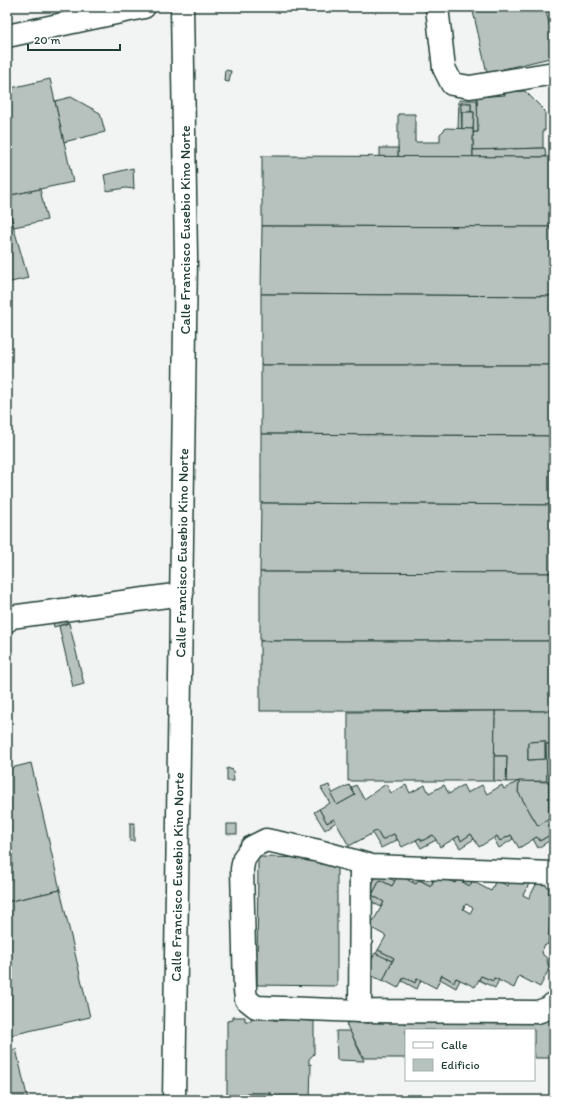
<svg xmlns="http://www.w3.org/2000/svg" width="561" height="1107" viewBox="0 0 561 1107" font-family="Itim,sans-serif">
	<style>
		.building { fill: #b7c1bd; stroke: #1f3d34; fill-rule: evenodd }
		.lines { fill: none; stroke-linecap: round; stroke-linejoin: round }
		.minor-casing { stroke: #1f3d34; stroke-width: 25 }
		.minor { stroke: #fff; stroke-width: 22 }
		.labels { text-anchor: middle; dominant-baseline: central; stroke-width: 4; stroke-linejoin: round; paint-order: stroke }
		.street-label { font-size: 14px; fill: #1f3d34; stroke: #fff }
	</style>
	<rect width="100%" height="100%" fill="#f2f3f3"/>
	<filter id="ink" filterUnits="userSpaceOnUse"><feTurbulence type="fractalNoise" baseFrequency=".025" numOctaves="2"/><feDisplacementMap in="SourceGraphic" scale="8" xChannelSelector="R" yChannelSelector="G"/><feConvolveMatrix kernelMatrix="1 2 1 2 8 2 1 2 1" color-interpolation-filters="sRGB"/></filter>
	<g filter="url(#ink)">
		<!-- building -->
		<g class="building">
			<polygon points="472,7 545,7 554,44 554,57 487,73"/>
			<polygon points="225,70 231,71 229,82 224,81"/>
			<polygon points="50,79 73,182 7,196 7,89"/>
			<polygon points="525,91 545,111 545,131 543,130 543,148 473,150 473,132 478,132 477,97 505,95 505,92"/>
			<polygon points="71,97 100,113 105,132 64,142 55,101"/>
			<polygon points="459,100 477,100 478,132 473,132 474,112 471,112 471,103 461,103 462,129 458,129"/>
			<rect x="461" y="103" width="10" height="9"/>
			<polygon points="462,112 474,112 473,129 462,129"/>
			<polygon points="398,114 415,114 415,142 440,142 440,134 446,128 473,129 473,157 398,157"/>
			<rect x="380" y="148" width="18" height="9"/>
			<polygon points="543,148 545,148 546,157 473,157 473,150"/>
			<polygon points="262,156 554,157 554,227 262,226"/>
			<polygon points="133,168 134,189 126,188 107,191 104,175"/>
			<polygon points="40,189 47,220 14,227 7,204 7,196"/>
			<polygon points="7,204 28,278 7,283"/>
			<polygon points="262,226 554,227 554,296 261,294"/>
			<polygon points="261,294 554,296 554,365 261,365"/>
			<polygon points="261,365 554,365 554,436 261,434"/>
			<polygon points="261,434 554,436 554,505 261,503"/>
			<polygon points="261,503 554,505 554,573 260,572"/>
			<polygon points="260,572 554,573 554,641 260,641"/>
			<polygon points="66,611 68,623 54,627 51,614"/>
			<polygon points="69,623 84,684 73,687 59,626"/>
			<rect x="260" y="641" width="294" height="70"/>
			<path d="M495 711H554V744H546L547 781 506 782 507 756H494ZM545 741V759L528 760V742Z"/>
			<polygon points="495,711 494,781 348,781 348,712"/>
			<polygon points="545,741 545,759 528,760 528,742"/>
			<polygon points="546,744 554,744 554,782 547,781"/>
			<polygon points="494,756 507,756 506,782 494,781"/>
			<polygon points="31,763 60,890 7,902 7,769"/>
			<polygon points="227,768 233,770 234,781 227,781"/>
			<polygon points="519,781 549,782 549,819 538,826 518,792"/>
			<polygon points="519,781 518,792 538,826 549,819 549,817 554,817 554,842 550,835 540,841 537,837 519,848 511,835 500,841 497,836 479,847 471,834 461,841 459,836 440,847 433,835 422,841 420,838 402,847 394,834 382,840 377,831 349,846 334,819 327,823 319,809 330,803 321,788 329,785 337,805 355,795 351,788 356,785 364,799 386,784 391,793 406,785 410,793 425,785 429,793 444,785 449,794 463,785 467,793 482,785 487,794 502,785 504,789"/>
			<rect x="549" y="782" width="5" height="35"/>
			<polygon points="349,785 355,795 337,805 331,794"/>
			<polygon points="319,809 327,823 334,819 336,822 325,830 314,812"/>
			<rect x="130" y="823" width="4" height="18"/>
			<rect x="227" y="824" width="10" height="10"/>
			<polygon points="377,831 382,840 394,834 397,840 381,848 372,833"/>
			<polygon points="471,834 474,839 460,848 454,839 459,836 461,841"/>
			<polygon points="433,835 436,840 421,848 416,840 420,838 422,841"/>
			<polygon points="511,835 513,839 499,848 494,839 497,836 500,841"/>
			<polygon points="550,835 552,839 538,848 533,839 537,837 540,841"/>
			<polygon points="258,857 325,858 337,865 337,986 257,985"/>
			<polygon points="378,873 395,881 392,886 380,880 372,895 384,902 381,907 365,898"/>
			<polygon points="417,874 433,881 431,886 419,880 416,884 412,883"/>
			<path d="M437 874 455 883 457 879 470 886 472 881 491 891 496 880 508 886 514 874 530 882 523 895 529 898 539 879 549 885V916H551L548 944 544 946 542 951 543 955 547 958 548 965H551L540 987 519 976 514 988 494 978 493 981 481 976 475 987 456 978 454 982 442 975 436 988 417 978 415 983 404 977 398 988 383 980 394 958 378 950 386 936 370 927 384 902 372 895 380 880 392 886 398 875 416 884 419 880 431 886ZM466 904 473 908 470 913 463 909Z"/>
			<polygon points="456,874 472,881 470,886 457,879 455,883 451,881"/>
			<rect x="549" y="885" width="5" height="31"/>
			<polygon points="60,890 90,1017 7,1036 7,902"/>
			<polygon points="378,950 394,958 392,961 376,954"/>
			<polygon points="375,953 392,961 383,981 366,973"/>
			<polygon points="442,975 454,982 456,978 460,980 456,988 440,979"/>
			<polygon points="481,976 493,981 494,978 499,980 495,988 479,980"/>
			<polygon points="404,977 415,983 417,978 421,980 417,989 402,981"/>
			<polygon points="400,1014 405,1024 420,1015 425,1022 439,1015 444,1023 459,1014 478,1014 483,1024 499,1015 503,1023 517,1015 537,1014 542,1023 554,1016 554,1058 534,1058 534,1030 406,1030 406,1058 364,1058 346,1024 362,1015 367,1024 382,1016 386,1022"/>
			<polygon points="233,1017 245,1017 245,1021 251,1021 251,1018 273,1018 273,1020 285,1020 285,1017 308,1018 308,1021 314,1021 314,1054 309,1059 309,1065 311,1064 310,1100 311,1100 271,1100 271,1093 247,1093 247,1100 227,1100 227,1021 233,1020"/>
			<polygon points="336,1031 350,1031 364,1061 337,1060"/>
			<polygon points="16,1049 28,1100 7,1100 7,1051"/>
			<rect x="247" y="1093" width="24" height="7"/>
		</g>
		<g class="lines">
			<!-- minor casing -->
			<g class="minor-casing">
				<g id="minor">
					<polyline points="437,7 444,68 452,84 470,87 554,73"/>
					<polyline points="7,36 144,7"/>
					<polyline points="7,621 11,617 182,594"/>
					<polyline points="554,877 551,873 372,866 319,851 266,840 252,847 244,858 242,869 245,990 246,999 256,1007 360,1011 537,1012 549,1008 554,1003"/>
					<polyline points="360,1011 361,864"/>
					<path id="s1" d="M174 1100 186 257 182 7"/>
				</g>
			</g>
			<!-- minor -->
			<use href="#minor" class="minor"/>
		</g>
	</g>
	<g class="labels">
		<!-- street labels -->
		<g class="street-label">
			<text transform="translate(185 230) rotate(-90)">Calle Francisco Eusebio Kino Norte</text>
			<text stroke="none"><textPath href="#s1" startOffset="547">Calle Francisco Eusebio Kino Norte</textPath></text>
			<text stroke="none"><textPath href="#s1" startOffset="223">Calle Francisco Eusebio Kino Norte</textPath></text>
		</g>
	</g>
	<!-- margin -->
	<rect width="561" height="1107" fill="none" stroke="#fff" stroke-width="24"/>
	<rect x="12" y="12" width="537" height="1083" fill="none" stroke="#1f3d34" stroke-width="1.5" filter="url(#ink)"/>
	<!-- legend -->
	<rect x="405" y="1029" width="130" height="52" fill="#ffffff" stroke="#a5b1ae"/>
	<rect x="413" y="1042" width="20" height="6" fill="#ffffff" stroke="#a5b1ae"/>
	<text x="441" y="1049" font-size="12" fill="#1f3d34">Calle</text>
	<rect x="413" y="1059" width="20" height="12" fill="#b7c1bd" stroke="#a5b1ae"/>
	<text x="441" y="1069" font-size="12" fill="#1f3d34">Edificio</text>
	<!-- scale -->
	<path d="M28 44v6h92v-6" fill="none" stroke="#1f3d34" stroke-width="2"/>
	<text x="34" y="44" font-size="12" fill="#1f3d34" stroke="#ffffff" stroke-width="3" paint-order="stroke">20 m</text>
</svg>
